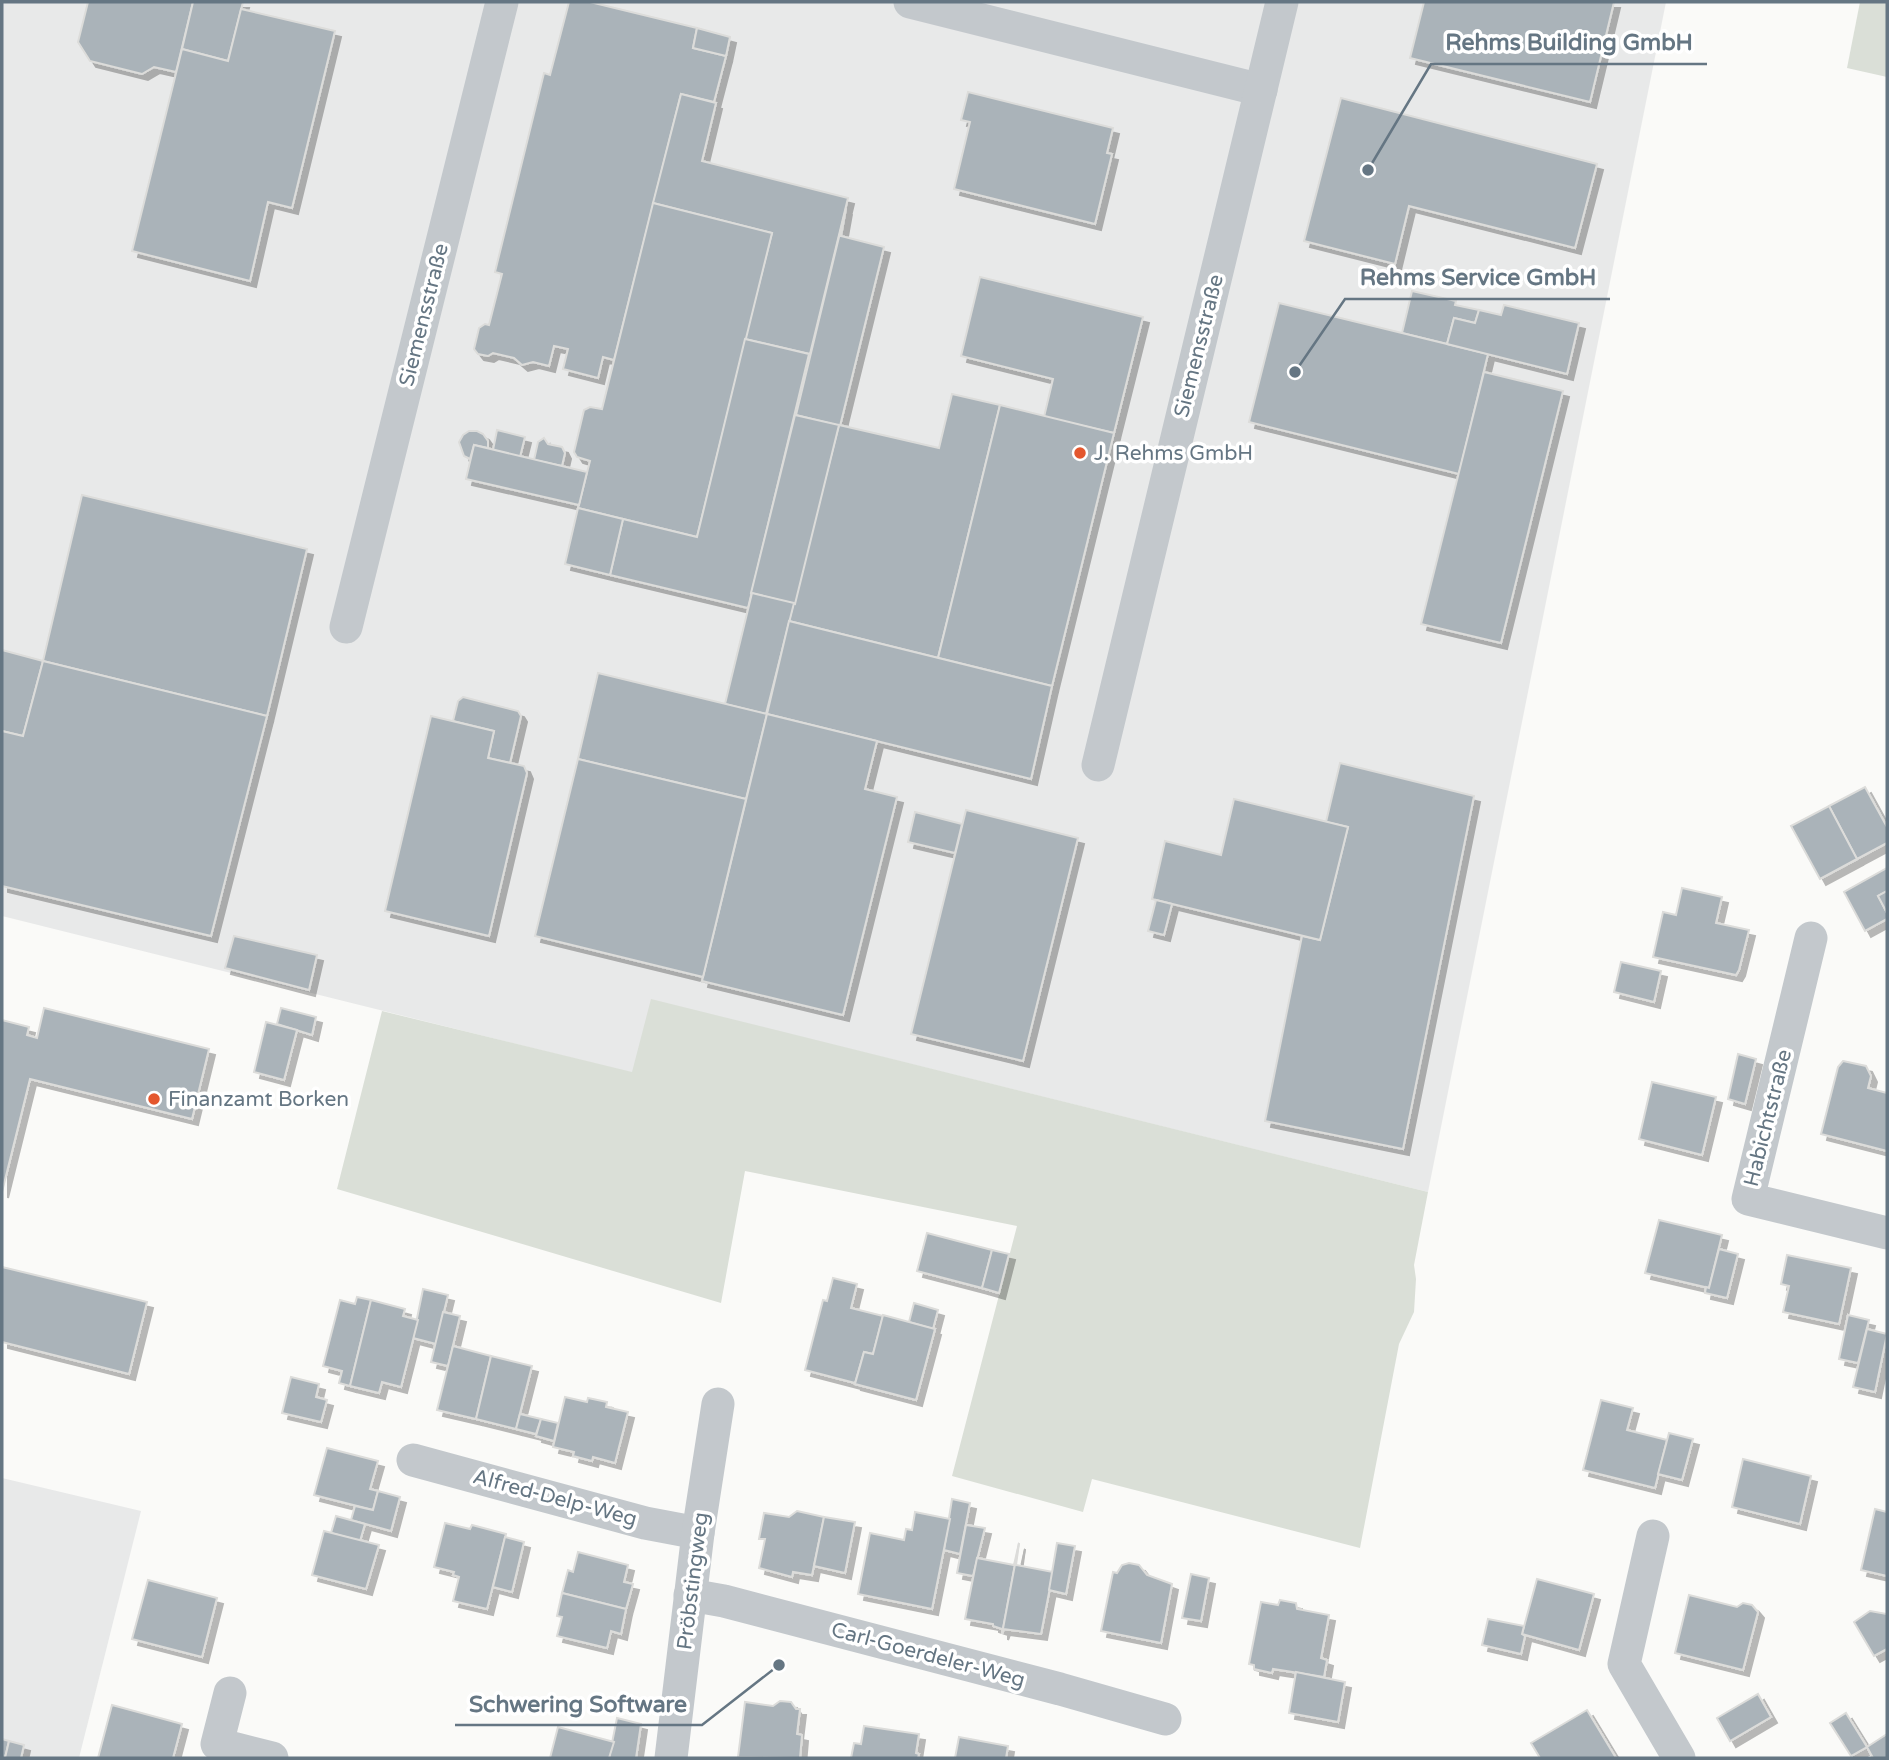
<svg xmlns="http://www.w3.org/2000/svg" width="1889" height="1760" viewBox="0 0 1889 1760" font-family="'Varela Round',sans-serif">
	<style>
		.built { fill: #e8e9e9 }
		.green { fill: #dadfd7 }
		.building { fill: #aab3b9; stroke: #dcdcda; stroke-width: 2; filter: url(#shadow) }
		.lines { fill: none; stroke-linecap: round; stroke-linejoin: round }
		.minor { stroke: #c3c8cc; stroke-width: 33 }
		.poi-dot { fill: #e4572e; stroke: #fff; stroke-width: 2.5 }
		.labels { text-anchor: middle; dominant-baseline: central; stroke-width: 7; stroke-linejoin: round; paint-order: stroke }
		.street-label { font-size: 21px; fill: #657683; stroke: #fff }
		.poi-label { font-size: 21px; fill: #657683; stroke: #fff; text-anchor: start }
		.leader { fill: none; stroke: #657683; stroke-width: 2.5 }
		.callout-dot { fill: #657683; stroke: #fff; stroke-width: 2.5 }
		.callout-label { font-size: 23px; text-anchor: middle; font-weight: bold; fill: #657683; stroke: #fff; stroke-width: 7; stroke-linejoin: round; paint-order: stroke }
	</style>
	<defs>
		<filter id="shadow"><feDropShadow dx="6" dy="6" stdDeviation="0" flood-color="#0004"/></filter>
	</defs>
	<rect width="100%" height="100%" fill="#fafaf8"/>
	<!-- built -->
	<g class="built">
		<polygon points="2,2 1666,2 1428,1192 652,1000 633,1073 2,916"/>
		<polygon points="2,1478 141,1511 79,1758 2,1758"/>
	</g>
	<!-- green -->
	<g class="green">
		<polygon points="1860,2 1887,2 1887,77 1847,68"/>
		<polygon points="651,999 1428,1192 1414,1265 1416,1279 1414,1312 1399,1344 1360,1548 1092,1479 1083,1512 952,1476 1017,1226 745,1171 721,1303 337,1189 382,1011 632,1072"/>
	</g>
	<!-- building -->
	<g class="building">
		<polygon points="88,2 193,2 176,72 154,67 142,74 90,61 78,42"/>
		<polygon points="193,2 243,2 228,61 182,49"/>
		<polygon points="569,2 590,2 697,28 693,48 726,56 714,102 681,94 614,360 603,357 598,378 563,369 568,349 554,346 549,366 533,362 522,365 514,358 493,353 488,356 478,354 474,349 479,328 485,324 489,325 502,274 495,272 544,73 550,75"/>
		<polygon points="1424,2 1614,2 1590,102 1410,58"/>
		<polygon points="241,9 335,31 292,208 268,202 250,281 132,251 182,49 228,61"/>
		<polygon points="697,28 730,37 726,56 693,48"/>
		<polygon points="968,92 1113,128 1107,153 1112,154 1095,224 954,189 970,122 961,120"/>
		<polygon points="681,94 716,103 702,161 848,198 810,354 745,339 772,233 653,203"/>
		<polygon points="1341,98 1597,164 1575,248 1409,206 1395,264 1304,241"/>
		<polygon points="653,203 772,233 697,537 578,508 590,461 577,457 574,452 584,410 590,407 602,409"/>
		<polygon points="846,208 841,236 884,247 840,426 796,415"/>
		<polygon points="980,277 1143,317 1114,433 1044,417 1053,379 961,356"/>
		<polygon points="1412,291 1456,301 1455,305 1479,310 1475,323 1454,318 1447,344 1402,333"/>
		<polygon points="1279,303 1488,354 1459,474 1249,422"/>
		<polygon points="1504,305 1579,323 1567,374 1447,344 1454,318 1475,323 1479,310 1501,315"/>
		<polygon points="745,339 809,354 748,608 610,575 623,519 697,537"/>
		<polygon points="1484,372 1563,391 1501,643 1421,624"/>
		<polygon points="952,394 1000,405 938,658 789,621 839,425 939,448"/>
		<polygon points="1000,405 1114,433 1052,686 938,658"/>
		<polygon points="795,415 839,425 795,604 751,593"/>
		<polygon points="497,430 525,437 520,457 493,450"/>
		<polygon points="469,431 477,431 483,434 488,441 488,448 474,445 470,459 464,456 459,442 463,435"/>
		<polygon points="544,438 548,444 562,447 565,453 562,466 534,460 538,442"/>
		<polygon points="474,445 587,472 579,505 466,479"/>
		<polygon points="82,495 307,549 267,716 43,661"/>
		<polygon points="578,508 623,519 610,575 565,564"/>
		<polygon points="752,593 794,603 766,714 725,704"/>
		<polygon points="789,621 1052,686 1031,779 767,714"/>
		<polygon points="2,650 43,661 23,736 2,731"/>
		<polygon points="43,661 267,716 211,936 2,886 2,731 23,736"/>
		<polygon points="598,673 767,714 746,799 578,759"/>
		<polygon points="463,697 518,711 521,716 510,763 488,758 494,731 453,721 458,701"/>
		<polygon points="767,714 877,741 865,789 897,797 843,1015 702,981"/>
		<polygon points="431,716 494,731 488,758 524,766 527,773 489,936 385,911"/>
		<polygon points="578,759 746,799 703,977 535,936"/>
		<polygon points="1340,763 1474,796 1403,1149 1265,1121 1302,936 1320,940 1348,827 1326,822"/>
		<polygon points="1865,787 1887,827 1887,843 1857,859 1829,806"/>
		<polygon points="1234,799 1348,827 1320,940 1152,899 1165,841 1221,855"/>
		<polygon points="1829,806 1857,859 1820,879 1791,826"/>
		<polygon points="966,810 1078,838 1023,1061 911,1034"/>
		<polygon points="915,812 962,824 955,853 908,842"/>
		<polygon points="1887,868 1887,891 1878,896 1887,913 1887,919 1865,931 1844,892"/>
		<polygon points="1682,888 1722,897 1716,923 1749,930 1739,970 1736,975 1653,957 1663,912 1676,915"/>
		<polygon points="1887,891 1887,913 1878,896"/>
		<polygon points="1156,900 1172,904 1164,935 1148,931"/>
		<polygon points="234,936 317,955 309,990 225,968"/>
		<polygon points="1621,962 1661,971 1654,1002 1614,992"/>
		<polygon points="44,1008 209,1049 192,1119 30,1079 2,1192 2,1020 29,1027 27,1035 37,1038"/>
		<polygon points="281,1008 316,1017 312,1035 277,1024"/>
		<polygon points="266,1022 297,1030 284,1080 254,1072"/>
		<polygon points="1738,1054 1756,1059 1745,1104 1728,1099"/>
		<polygon points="1843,1061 1866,1066 1871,1076 1868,1088 1887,1093 1887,1151 1821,1134 1838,1067"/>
		<polygon points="1652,1082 1716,1097 1702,1155 1639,1139"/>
		<polygon points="1659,1220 1722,1235 1709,1288 1645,1273"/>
		<polygon points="927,1233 992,1250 982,1288 917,1271"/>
		<polygon points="1719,1249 1738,1254 1727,1298 1705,1293 1706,1287 1709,1288"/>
		<polygon points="992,1250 1009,1254 999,1293 982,1288"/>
		<polygon points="1787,1255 1851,1268 1839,1324 1783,1312 1789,1286 1781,1284"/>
		<polygon points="2,1267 147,1302 129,1374 2,1342"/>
		<polygon points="833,1278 857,1284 851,1308 883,1316 873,1354 864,1352 855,1383 805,1370 823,1300 827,1301"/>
		<polygon points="423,1289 448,1295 436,1344 413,1338"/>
		<polygon points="357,1297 371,1300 350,1386 339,1383 342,1371 323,1366 340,1300 355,1304"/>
		<polygon points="371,1300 405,1309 403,1316 418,1320 401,1387 382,1382 379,1393 350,1386"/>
		<polygon points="914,1303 938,1310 933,1329 909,1322"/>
		<polygon points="443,1312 460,1316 448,1366 431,1362"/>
		<polygon points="883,1315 935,1329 916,1400 855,1384 864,1352 873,1354"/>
		<polygon points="1848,1315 1869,1320 1858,1363 1839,1359"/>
		<polygon points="1867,1329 1887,1334 1875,1392 1853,1387"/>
		<polygon points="453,1346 491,1356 476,1419 437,1410"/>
		<polygon points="491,1356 532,1366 516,1429 476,1419"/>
		<polygon points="291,1377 319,1384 316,1397 327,1400 321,1422 282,1413"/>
		<polygon points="565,1397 587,1402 588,1398 607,1402 606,1407 628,1412 615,1463 593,1457 592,1461 573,1456 574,1452 553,1447"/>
		<polygon points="1601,1400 1633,1408 1627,1430 1667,1440 1655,1488 1583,1470"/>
		<polygon points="520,1414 541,1419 536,1434 516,1429"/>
		<polygon points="541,1419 558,1423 554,1441 536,1436"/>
		<polygon points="1669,1433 1693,1439 1682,1480 1658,1474"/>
		<polygon points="327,1448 378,1461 370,1489 378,1491 373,1510 314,1495"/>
		<polygon points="1743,1459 1811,1476 1800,1524 1732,1507"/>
		<polygon points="378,1491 400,1497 391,1531 351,1520 355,1506 373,1510"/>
		<polygon points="952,1499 970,1503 960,1554 944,1550"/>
		<polygon points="1875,1509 1887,1512 1887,1576 1861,1570"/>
		<polygon points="797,1511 824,1517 812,1575 793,1572 792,1577 759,1568 765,1539 759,1539 764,1513 789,1517"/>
		<polygon points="915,1512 950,1519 932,1609 858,1594 870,1533 904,1540 906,1529 912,1530"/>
		<polygon points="336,1516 365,1524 360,1541 331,1533"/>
		<polygon points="824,1517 855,1522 845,1573 814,1566"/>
		<polygon points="445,1523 470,1529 472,1525 506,1534 487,1609 453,1601 459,1577 453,1575 454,1572 434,1567"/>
		<polygon points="966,1525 985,1528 973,1576 957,1573"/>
		<polygon points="324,1531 379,1545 366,1589 312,1575"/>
		<polygon points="505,1537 524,1542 512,1592 493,1587"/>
		<polygon points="1019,1543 1002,1634 1002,1629 993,1626 993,1624 965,1619 977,1558 1014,1565"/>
		<polygon points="1019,1543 1016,1565 1053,1572 1041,1634 1004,1629 1002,1634"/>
		<polygon points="1057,1543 1075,1546 1066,1594 1049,1590"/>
		<polygon points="578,1552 628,1565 624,1582 633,1584 626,1609 562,1593 568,1570 573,1572"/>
		<polygon points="1129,1563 1139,1565 1147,1575 1172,1584 1161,1643 1101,1631 1113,1572 1117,1573 1122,1565"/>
		<polygon points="1191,1574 1209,1578 1201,1621 1182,1618"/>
		<polygon points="1537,1579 1594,1594 1579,1650 1522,1634"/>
		<polygon points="148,1580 217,1598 202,1657 132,1639"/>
		<polygon points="562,1593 626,1609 621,1634 611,1631 607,1648 557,1636 562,1617 557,1616"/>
		<polygon points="1689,1595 1737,1607 1743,1603 1752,1605 1758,1612 1743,1670 1675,1653"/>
		<polygon points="1280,1600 1296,1603 1297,1609 1329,1615 1321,1658 1327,1660 1324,1677 1273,1669 1272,1673 1254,1669 1254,1665 1249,1664 1261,1602 1278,1605"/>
		<polygon points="1870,1611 1887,1614 1887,1649 1874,1656 1854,1622"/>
		<polygon points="1488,1619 1524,1626 1522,1634 1525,1636 1521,1654 1482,1645"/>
		<polygon points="1296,1672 1345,1682 1338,1722 1289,1713"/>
		<polygon points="1758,1694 1771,1717 1730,1741 1717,1718"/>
		<polygon points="780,1701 791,1702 796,1709 800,1709 797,1734 802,1735 800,1758 738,1757 745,1702 773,1706"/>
		<polygon points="112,1705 182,1724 173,1758 98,1758"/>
		<polygon points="1587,1710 1616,1758 1540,1758 1531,1743"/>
		<polygon points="1846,1713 1867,1747 1851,1756 1830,1723"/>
		<polygon points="617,1718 641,1724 636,1758 609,1758"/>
		<polygon points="864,1726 919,1734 916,1753 919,1754 918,1758 851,1758 854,1743 861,1744"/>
		<polygon points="558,1727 614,1742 609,1758 550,1758"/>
		<polygon points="1887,1734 1887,1758 1873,1758 1867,1747"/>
		<polygon points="959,1737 1008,1746 1006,1758 955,1758"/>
		<polygon points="2,1739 9,1741 5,1758 2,1758"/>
		<polygon points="9,1741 24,1745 21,1758 5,1758"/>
	</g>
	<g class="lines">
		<!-- minor -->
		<g class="minor">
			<polyline points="910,2 1261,90"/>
			<polyline points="346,627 502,2"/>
			<polyline points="1098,765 1282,2"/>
			<polyline points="1811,938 1748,1199 1887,1233"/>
			<polyline points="413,1460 645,1523 698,1533"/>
			<polyline points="1653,1536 1624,1664 1679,1758"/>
			<polyline points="690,1595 724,1601 1060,1689 1165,1719"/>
			<polyline points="230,1693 217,1744 272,1758"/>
			<polyline points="671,1758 698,1533 718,1404"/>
		</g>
	</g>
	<!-- markers -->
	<g class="poi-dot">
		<circle cx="1080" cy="453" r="7"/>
		<circle cx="154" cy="1099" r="7"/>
	</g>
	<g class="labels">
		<!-- street labels -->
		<g class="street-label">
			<text transform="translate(424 315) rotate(-76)">Siemensstraße</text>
			<text transform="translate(1199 346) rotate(-76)">Siemensstraße</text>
			<text transform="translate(1768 1118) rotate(-76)">Habichtstraße</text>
			<text transform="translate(555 1498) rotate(15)">Alfred-Delp-Weg</text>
			<text transform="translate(693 1581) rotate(-83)">Pröbstingweg</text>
			<text transform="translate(928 1655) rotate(15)">Carl-Goerdeler-Weg</text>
		</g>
		<!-- poi labels -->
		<g class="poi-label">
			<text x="1094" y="453">J. Rehms GmbH</text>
			<text x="168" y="1099">Finanzamt Borken</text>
		</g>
	</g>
	<!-- callouts -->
	<path class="leader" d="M1368 170L1431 64H1707M1295 372L1345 299H1610M779 1665L702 1725H455"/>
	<g class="callout-dot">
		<circle cx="1368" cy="170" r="7"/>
		<circle cx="1295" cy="372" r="7"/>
		<circle cx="779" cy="1665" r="7"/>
	</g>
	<g class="callout-label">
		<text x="1569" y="50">Rehms Building GmbH</text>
		<text x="1478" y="285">Rehms Service GmbH</text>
		<text x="578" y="1712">Schwering Software</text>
	</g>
	<!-- border -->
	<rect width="1889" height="1760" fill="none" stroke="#657683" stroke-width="7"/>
</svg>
